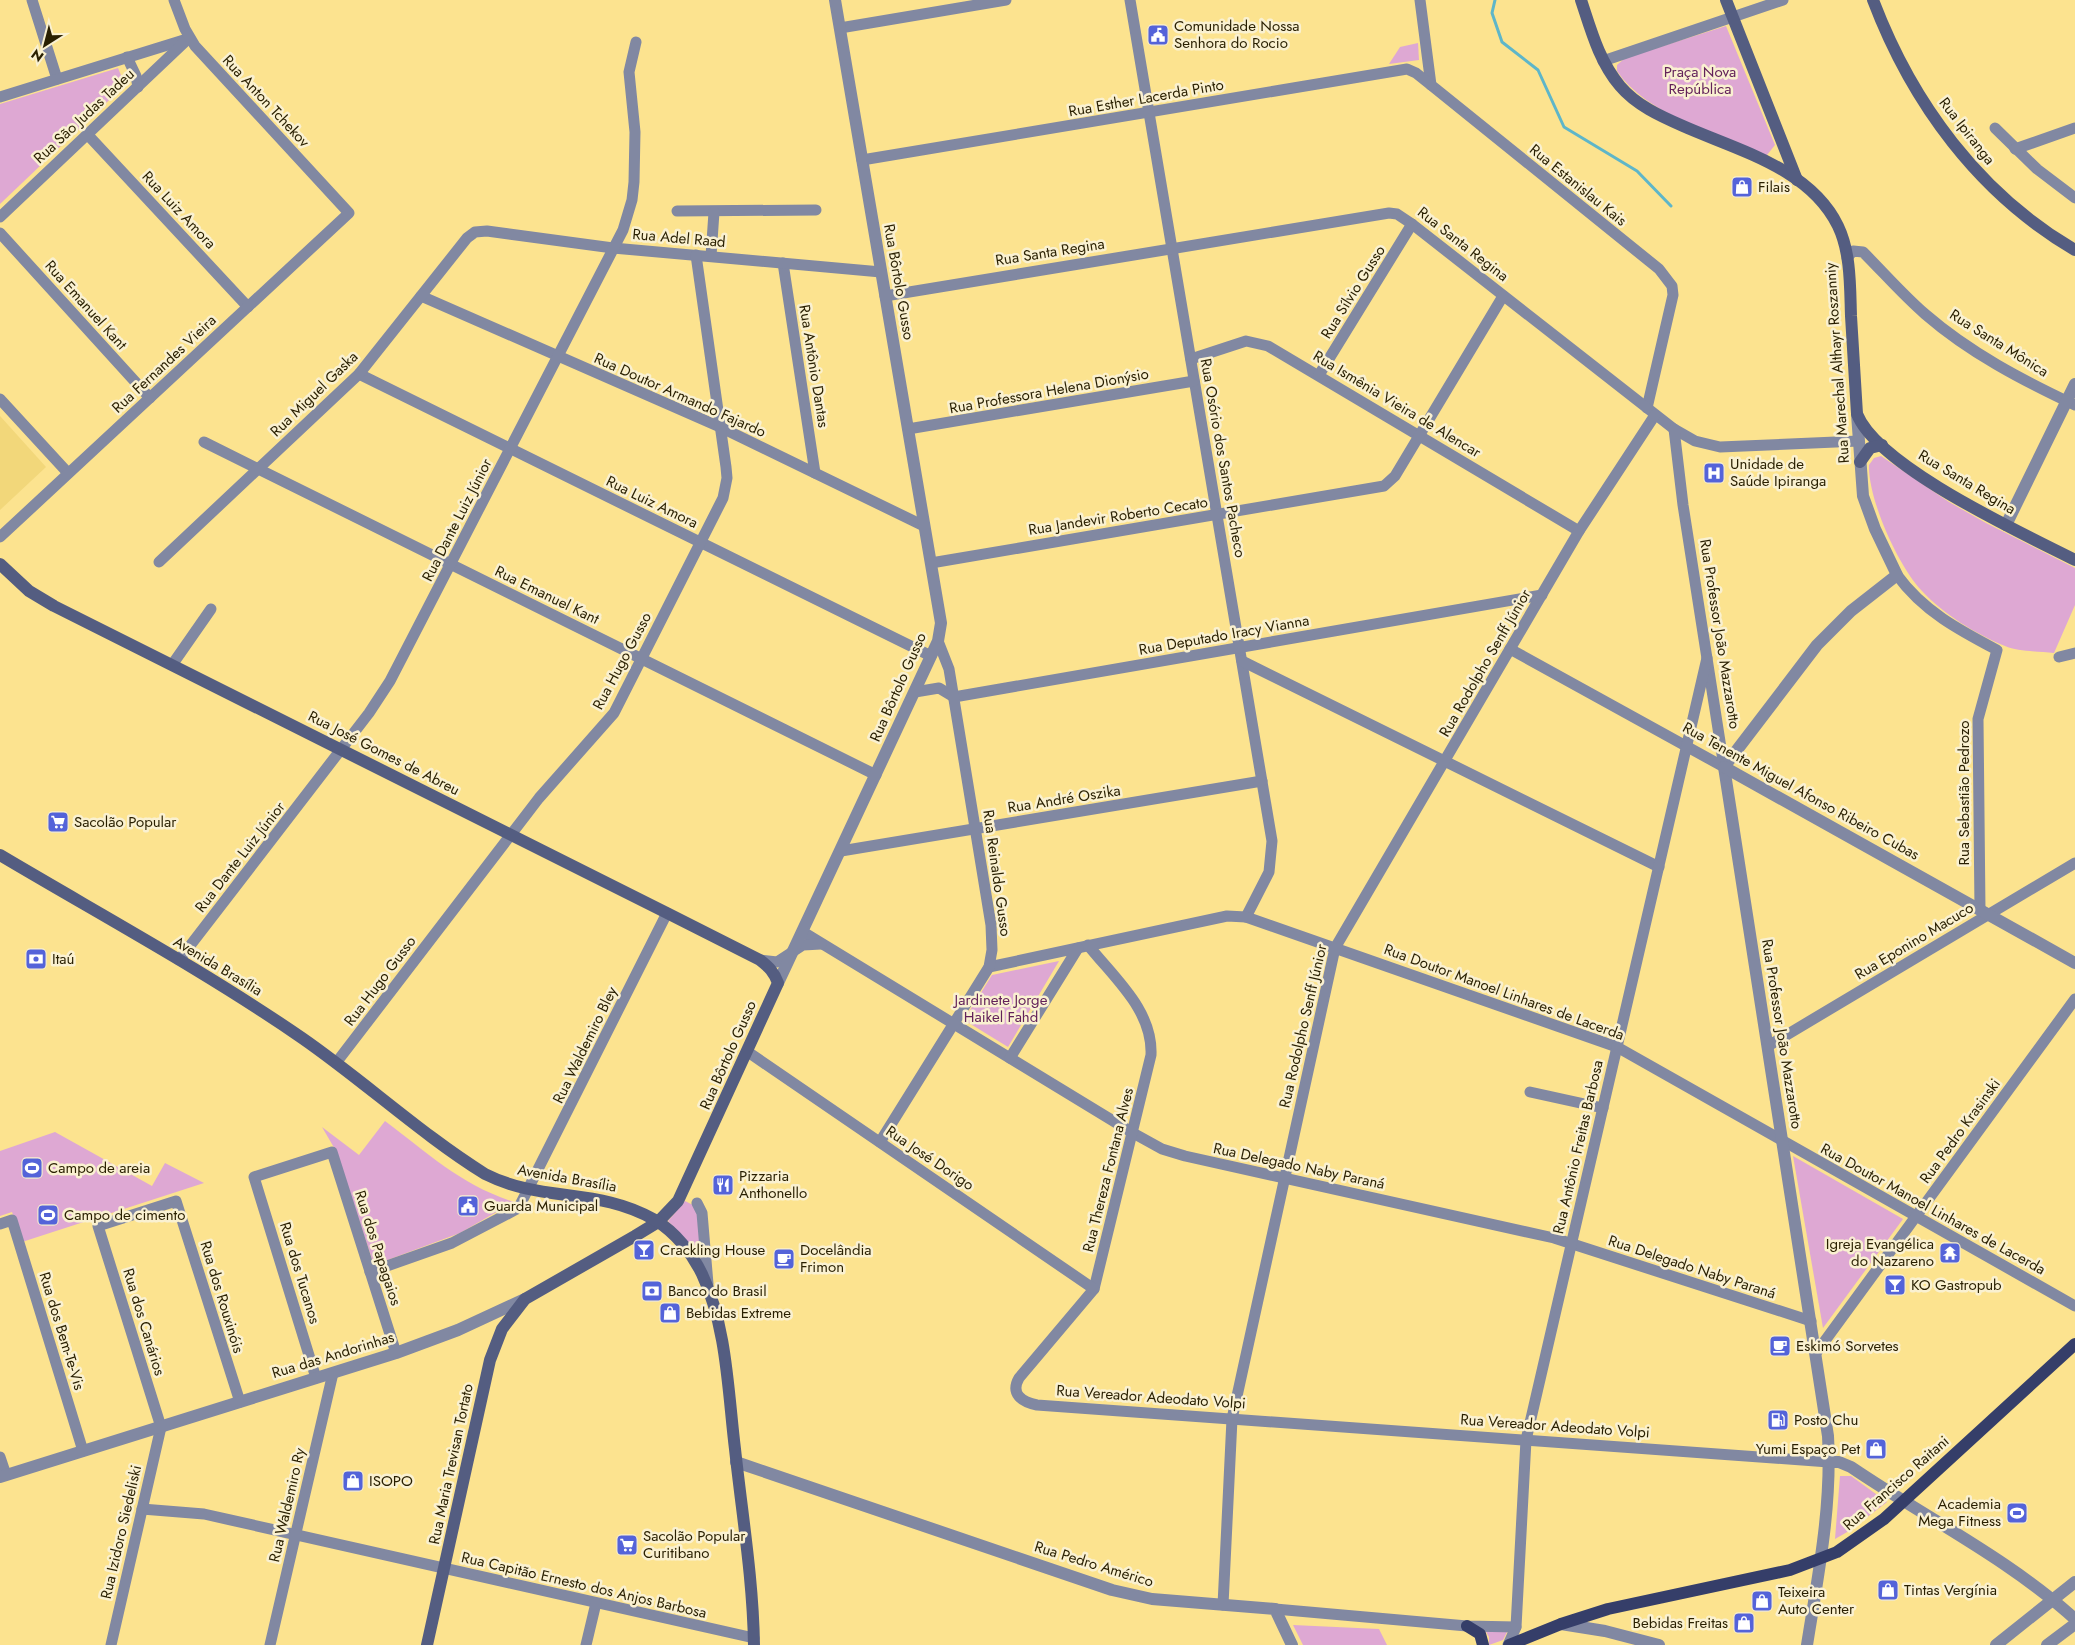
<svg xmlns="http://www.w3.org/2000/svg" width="2075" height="1645" viewBox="0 0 2075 1645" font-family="Jost,sans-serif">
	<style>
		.built { fill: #f2d77a }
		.green { fill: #dea8d3 }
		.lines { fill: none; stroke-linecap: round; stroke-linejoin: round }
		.stream { stroke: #5eb6c9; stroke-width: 3 }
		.minor { stroke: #8188a2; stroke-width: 11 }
		.tertiary { stroke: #8188a2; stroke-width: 12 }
		.secondary { stroke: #545d81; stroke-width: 12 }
		.primary { stroke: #353e69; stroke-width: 12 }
		.labels { text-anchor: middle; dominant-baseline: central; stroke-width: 5; stroke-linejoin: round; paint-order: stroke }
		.poi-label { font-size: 15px; fill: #291f00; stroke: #faf1d1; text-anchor: start }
		.park-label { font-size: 15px; fill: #63225a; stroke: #faf1d1 }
		.street-label { font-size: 15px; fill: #291f00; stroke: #faf1d1 }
	</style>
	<rect width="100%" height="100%" fill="#fce38f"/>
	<!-- built -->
	<polygon class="built" points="0,416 46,467 0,510"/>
	<!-- green -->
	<g class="green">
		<path d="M1726 26 1775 145 1767 155H1761C1715 134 1645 113 1617 71V65L1625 58Z"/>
		<polygon points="1418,43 1419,60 1389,64 1400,47"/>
		<polygon points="118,68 125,85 0,204 0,104"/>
		<path d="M1881 456 1949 502 1986 523 2075 568V605L2054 653C2039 651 2018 652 2005 646 1976 634 1943 614 1922 591 1898 566 1868 499 1869 465L1874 458Z"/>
		<polygon points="1059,961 1008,1047 964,1020 992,975"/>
		<path d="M385 1121C429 1154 461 1185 514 1202L460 1233 374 1265 336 1151 322 1127 359 1155Z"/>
		<polygon points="55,1132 152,1186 165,1163 204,1183 22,1242 12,1212 0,1216 0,1151"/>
		<polygon points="1793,1156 1903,1219 1823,1328"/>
		<polygon points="685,1201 695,1206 698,1212 703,1259 668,1221"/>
		<polygon points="1840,1476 1851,1476 1887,1502 1849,1531 1835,1539"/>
		<polygon points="1293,1625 1379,1629 1387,1645 1303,1645"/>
		<polygon points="1485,1630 1508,1630 1503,1640 1489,1645 1489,1637"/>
	</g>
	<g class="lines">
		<!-- stream -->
		<polyline class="stream" points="1495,0 1492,13 1502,42 1538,70 1564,127 1637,171 1671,206"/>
		<!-- minor -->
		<g class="minor">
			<polyline points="32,0 57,79"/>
			<polyline points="1130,0 1272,841 1269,872 1246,917"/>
			<polyline points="1420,0 1431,85 1659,269 1672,286 1673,295 1647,408"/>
			<polyline points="840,28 1006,0"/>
			<polyline points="127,57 136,76 138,87"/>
			<polyline points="1603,61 1783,0"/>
			<polyline points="0,97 187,39"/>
			<polyline points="1995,128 2037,169 2075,198"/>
			<polyline points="87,134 248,307"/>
			<polyline points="2015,149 2075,128"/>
			<polyline points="862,160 1407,69 1416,73 1431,85"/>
			<polyline points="677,211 816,210"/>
			<polyline points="0,217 189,38"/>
			<polyline points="0,233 150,398"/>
			<polyline points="711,256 714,212"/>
			<path d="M1847 258 1853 251 1863 252C1884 273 1903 295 1925 314 1970 353 2022 380 2075 405"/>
			<polyline points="783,263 815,473"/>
			<polyline points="421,296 720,427 924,526"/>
			<polyline points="885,296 1389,213 1397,214 1412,224 1674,429 1695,441 1720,447 1859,441"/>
			<polyline points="1191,359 1246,341 1268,346 1579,531"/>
			<polyline points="359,374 931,656"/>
			<polyline points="1319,375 1412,224"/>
			<polyline points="0,399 68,473"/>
			<polyline points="908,429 1194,381"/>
			<polyline points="1674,429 1683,505 1724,767"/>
			<polyline points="204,442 876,775"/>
			<polyline points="0,537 349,213 195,46 185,29 174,0"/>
			<polyline points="159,562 359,374 467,238 475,232 487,231 613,248 881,272"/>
			<polyline points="931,563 1384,486 1395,476 1503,296"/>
			<path d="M1897 575C1923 611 1959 630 1997 650L1978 719 1980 910"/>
			<polyline points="1510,649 1724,767"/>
			<polyline points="2059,657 2075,653"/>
			<polyline points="1242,661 1659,867"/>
			<polyline points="172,665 211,609"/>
			<polyline points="915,692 939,688 954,697 1542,595"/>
			<polyline points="841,851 1262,781"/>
			<polyline points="803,932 1133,1133 1162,1149 1185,1156 1554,1238 1811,1321"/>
			<path d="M1088 945C1114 978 1153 1010 1151 1055L1094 1289 1019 1378C1010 1394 1022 1402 1037 1405L1829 1462"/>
			<polyline points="179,960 369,713 390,681 623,230 632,200 634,182 635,132 629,72 636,42"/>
			<polyline points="760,960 777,962 803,945 821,944"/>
			<polyline points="989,967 1227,916 1246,917 1617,1047 2075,1306"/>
			<polyline points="1768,1046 2075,863"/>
			<polyline points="748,1052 1094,1289"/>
			<polyline points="1010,1058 1078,948"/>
			<polyline points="336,1063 539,798 614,713 723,498 727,478 726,467 696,255"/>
			<polyline points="1530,1092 1603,1108"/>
			<polyline points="880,1142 989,967 992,950 991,925 949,669 938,641"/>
			<polyline points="697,1203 702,1213 708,1284"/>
			<polyline points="0,1224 12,1220 83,1451"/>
			<polyline points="370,1272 452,1243 515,1210 520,1205 667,913"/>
			<polyline points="1816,1353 2075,999"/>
			<polyline points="316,1378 254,1177 332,1152 396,1353"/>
			<polyline points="0,1457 6,1475"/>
			<polyline points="142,1509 204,1514 754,1638"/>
			<polyline points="1223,1605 1232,1419 1335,948 1579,531 1655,415"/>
			<polyline points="1275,1609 1467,1626 1516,1627"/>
			<polyline points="111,1645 161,1427 98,1226 176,1201 240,1402"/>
			<polyline points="270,1645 333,1373"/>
			<polyline points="586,1645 596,1603"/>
			<polyline points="1508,1645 1516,1627 1526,1440 1707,658"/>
		</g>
		<!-- tertiary -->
		<g class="tertiary">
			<polyline points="2006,525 2075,384"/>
			<path d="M1724 767 1828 1436C1832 1506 1818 1576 1807 1645"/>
			<polyline points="1724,767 1817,645 1851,611 1897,575 1875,529 1863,496 1857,414"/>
			<polyline points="1724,767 2075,963"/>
			<polyline points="778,983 938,641 941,623 835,0"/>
			<polyline points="736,1462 1112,1590 1152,1599 1275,1609 1292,1645"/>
			<path d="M1829 1462H1839L1851 1467C1926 1518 2009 1559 2075 1619"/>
			<polyline points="0,1477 396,1353 458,1330 525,1299"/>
			<polyline points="1561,1624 1605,1631 1659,1645"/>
			<polyline points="1996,1645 2075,1582"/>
			<polyline points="2047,1645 2075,1624"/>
		</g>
		<!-- secondary -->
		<g class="secondary">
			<path d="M1581 0C1591 30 1599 61 1620 86 1636 105 1660 116 1683 126 1737 150 1810 168 1838 226 1851 253 1850 287 1851 316 1853 349 1855 381 1857 414 1878 467 2022 533 2075 560"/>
			<polyline points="1726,0 1797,180"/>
			<path d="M1873 0C1912 103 1979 194 2075 250"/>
			<polyline points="1860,462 1870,448 1882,445"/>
			<path d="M0 564 29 591 54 606 667 913 760 960C769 967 774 972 778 983L678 1201 658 1222 635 1236 525 1299 502 1329 490 1360 427 1645"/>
			<path d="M0 855C101 915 205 971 302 1038 364 1081 421 1134 485 1174 542 1203 598 1187 655 1220 675 1232 692 1253 702 1274 727 1327 728 1392 735 1449 742 1514 753 1579 754 1645"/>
		</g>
		<!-- primary -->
		<g class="primary">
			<polyline points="1467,1626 1480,1634 1483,1645"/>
			<polyline points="1509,1645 1561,1624 1608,1609 1790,1570 1837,1552 1884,1519 2075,1344"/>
		</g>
	</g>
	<!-- icons -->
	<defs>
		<g id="civic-square" transform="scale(1.125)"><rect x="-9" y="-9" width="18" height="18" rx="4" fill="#5463d9" stroke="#faf1d1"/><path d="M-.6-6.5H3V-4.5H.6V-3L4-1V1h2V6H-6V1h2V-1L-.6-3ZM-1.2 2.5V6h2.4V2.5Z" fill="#fff"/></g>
		<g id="shop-square" transform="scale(1.125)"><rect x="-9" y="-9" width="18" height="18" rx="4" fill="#5463d9" stroke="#faf1d1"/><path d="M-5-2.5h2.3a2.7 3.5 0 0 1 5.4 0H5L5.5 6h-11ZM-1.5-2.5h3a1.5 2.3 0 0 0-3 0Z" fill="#fff"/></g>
		<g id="hospital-square" transform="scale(1.125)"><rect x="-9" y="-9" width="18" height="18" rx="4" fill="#5463d9" stroke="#faf1d1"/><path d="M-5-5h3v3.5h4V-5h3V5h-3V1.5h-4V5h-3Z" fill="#fff"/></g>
		<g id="supermarket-square" transform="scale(1.125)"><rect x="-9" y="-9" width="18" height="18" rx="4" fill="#5463d9" stroke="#faf1d1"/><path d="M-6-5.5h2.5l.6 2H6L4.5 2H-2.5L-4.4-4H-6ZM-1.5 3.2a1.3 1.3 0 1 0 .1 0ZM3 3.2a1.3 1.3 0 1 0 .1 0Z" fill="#fff"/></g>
		<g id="bank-square" transform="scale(1.125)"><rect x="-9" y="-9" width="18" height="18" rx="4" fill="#5463d9" stroke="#faf1d1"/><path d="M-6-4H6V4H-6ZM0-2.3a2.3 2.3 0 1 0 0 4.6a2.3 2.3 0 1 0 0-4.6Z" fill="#fff"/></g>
		<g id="stadium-square" transform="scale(1.125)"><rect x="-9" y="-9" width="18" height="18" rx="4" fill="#5463d9" stroke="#faf1d1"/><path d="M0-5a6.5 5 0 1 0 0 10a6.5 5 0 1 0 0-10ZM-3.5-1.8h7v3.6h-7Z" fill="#fff"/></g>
		<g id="restaurant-square" transform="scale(1.125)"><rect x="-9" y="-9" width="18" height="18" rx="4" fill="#5463d9" stroke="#faf1d1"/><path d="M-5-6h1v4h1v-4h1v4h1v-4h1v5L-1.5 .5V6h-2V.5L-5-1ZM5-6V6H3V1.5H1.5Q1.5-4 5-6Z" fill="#fff"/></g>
		<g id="bar-square" transform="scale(1.125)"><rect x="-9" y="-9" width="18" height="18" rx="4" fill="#5463d9" stroke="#faf1d1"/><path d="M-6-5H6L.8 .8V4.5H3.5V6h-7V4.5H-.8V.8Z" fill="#fff"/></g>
		<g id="temple-square" transform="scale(1.125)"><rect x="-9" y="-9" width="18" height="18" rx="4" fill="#5463d9" stroke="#faf1d1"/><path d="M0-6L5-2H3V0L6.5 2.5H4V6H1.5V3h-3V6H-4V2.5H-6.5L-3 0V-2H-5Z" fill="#fff"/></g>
		<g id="cafe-square" transform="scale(1.125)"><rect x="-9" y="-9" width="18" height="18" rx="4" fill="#5463d9" stroke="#faf1d1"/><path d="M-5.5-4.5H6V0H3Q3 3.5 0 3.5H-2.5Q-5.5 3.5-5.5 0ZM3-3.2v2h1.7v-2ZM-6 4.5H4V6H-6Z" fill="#fff"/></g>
		<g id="fuel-square" transform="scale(1.125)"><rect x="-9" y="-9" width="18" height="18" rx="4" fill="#5463d9" stroke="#faf1d1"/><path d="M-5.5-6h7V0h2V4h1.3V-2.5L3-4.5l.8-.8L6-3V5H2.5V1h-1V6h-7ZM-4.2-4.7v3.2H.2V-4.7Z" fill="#fff"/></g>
	</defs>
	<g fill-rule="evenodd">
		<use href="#civic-square" x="1158" y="35"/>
		<use href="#shop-square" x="1742" y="187"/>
		<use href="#hospital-square" x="1714" y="473"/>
		<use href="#supermarket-square" x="58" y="822"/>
		<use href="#bank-square" x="36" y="959"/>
		<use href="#stadium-square" x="32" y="1168"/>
		<use href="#restaurant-square" x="723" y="1185"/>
		<use href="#civic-square" x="468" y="1206"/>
		<use href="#stadium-square" x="48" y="1215"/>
		<use href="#bar-square" x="644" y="1250"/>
		<use href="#temple-square" x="1950" y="1253"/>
		<use href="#cafe-square" x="784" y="1259"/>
		<use href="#bar-square" x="1895" y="1285"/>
		<use href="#bank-square" x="652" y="1291"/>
		<use href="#shop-square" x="670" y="1313"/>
		<use href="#cafe-square" x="1780" y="1346"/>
		<use href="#fuel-square" x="1778" y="1420"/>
		<use href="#shop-square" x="1876" y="1449"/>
		<use href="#shop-square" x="353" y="1481"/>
		<use href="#stadium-square" x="2017" y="1513"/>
		<use href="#supermarket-square" x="627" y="1545"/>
		<use href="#shop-square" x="1888" y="1590"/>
		<use href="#shop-square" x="1762" y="1601"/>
		<use href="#shop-square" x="1744" y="1623"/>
	</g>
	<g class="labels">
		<!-- poi labels -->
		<g class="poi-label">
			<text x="1174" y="26">Comunidade Nossa<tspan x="1174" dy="17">Senhora do Rocio</tspan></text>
			<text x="1758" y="187">Filais</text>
			<text x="1730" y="464">Unidade de<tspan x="1730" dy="17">Saúde Ipiranga</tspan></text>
			<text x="74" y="822">Sacolão Popular</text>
			<text x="52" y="959">Itaú</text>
			<text x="48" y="1168">Campo de areia</text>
			<text x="739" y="1176">Pizzaria<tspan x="739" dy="17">Anthonello</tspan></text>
			<text x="484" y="1206">Guarda Municipal</text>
			<text x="64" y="1215">Campo de cimento</text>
			<text x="1934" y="1244" text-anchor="end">Igreja Evangélica<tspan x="1934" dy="17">do Nazareno</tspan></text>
			<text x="660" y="1250">Crackling House</text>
			<text x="800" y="1250">Docelândia<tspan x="800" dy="17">Frimon</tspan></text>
			<text x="1911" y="1285">KO Gastropub</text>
			<text x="668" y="1291">Banco do Brasil</text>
			<text x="686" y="1313">Bebidas Extreme</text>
			<text x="1796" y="1346">Eskimó Sorvetes</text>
			<text x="1794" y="1420">Posto Chu</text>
			<text x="1860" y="1449" text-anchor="end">Yumi Espaço Pet</text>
			<text x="369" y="1481">ISOPO</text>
			<text x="2001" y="1504" text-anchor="end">Academia<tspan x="2001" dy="17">Mega Fitness</tspan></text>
			<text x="643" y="1536">Sacolão Popular<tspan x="643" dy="17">Curitibano</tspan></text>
			<text x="1904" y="1590">Tintas Vergínia</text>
			<text x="1778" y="1592">Teixeira<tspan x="1778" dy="17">Auto Center</tspan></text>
			<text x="1728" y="1623" text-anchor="end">Bebidas Freitas</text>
		</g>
		<!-- park labels -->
		<g class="park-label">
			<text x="1700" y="72">Praça Nova<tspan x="1700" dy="17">República</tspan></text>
			<text x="1001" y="1000">Jardinete Jorge<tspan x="1001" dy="17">Haikel Fahd</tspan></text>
		</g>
		<!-- street labels -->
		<g class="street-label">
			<text transform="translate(1146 98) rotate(-10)">Rua Esther Lacerda Pinto</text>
			<text transform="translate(266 101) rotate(47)">Rua Anton Tchekov</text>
			<text transform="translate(84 116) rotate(-43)">Rua São Judas Tadeu</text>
			<text transform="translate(1967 131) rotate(52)">Rua Ipiranga</text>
			<text transform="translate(1578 185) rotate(39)">Rua Estanislau Kais</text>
			<text transform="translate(179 210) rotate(47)">Rua Luiz Amora</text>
			<text transform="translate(679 238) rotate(5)">Rua Adel Raad</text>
			<text transform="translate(1463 244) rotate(38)">Rua Santa Regina</text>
			<text transform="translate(1050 252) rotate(-9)">Rua Santa Regina</text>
			<text transform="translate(899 282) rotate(80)">Rua Bôrtolo Gusso</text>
			<text transform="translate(1353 292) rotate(-58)">Rua Sílvio Gusso</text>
			<text transform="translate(86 305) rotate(48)">Rua Emanuel Kant</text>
			<text transform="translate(1999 343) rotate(32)">Rua Santa Mônica</text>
			<text transform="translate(1837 363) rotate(-94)">Rua Marechal Althayr Roszanniy</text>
			<text transform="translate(164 364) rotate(-43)">Rua Fernandes Vieira</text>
			<text transform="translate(814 366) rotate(81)">Rua Antônio Dantas</text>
			<text transform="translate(1049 391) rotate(-10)">Rua Professora Helena Dionýsio</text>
			<text transform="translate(314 394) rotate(-44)">Rua Miguel Gaska</text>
			<text transform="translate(680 395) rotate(24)">Rua Doutor Armando Fajardo</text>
			<text transform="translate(1397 404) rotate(31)">Rua Ismênia Vieira de Alencar</text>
			<text transform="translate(1223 458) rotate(80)">Rua Osório dos Santos Pacheco</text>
			<text transform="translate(1967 482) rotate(31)">Rua Santa Regina</text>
			<text transform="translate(652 502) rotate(26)">Rua Luiz Amora</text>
			<text transform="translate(1118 516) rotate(-9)">Rua Jandevir Roberto Cecato</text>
			<text transform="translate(457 520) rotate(-63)">Rua Dante Luiz Júnior</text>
			<text transform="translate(547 595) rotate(26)">Rua Emanuel Kant</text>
			<text transform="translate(1720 634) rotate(81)">Rua Professor João Mazzarotto</text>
			<text transform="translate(1224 635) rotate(-10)">Rua Deputado Iracy Vianna</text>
			<text transform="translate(622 661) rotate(-62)">Rua Hugo Gusso</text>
			<text transform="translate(1485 663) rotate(-60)">Rua Rodolpho Senff Júnior</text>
			<text transform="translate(898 687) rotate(-66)">Rua Bôrtolo Gusso</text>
			<text transform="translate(384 753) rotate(27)">Rua José Gomes de Abreu</text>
			<text transform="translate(1801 791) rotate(29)">Rua Tenente Miguel Afonso Ribeiro Cubas</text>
			<text transform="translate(1964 793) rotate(-90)">Rua Sebastião Pedrozo</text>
			<text transform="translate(1064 799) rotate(-9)">Rua André Oszika</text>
			<text transform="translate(240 857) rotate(-52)">Rua Dante Luiz Júnior</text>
			<text transform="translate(997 873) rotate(82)">Rua Reinaldo Gusso</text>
			<text transform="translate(1914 941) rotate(-31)">Rua Eponino Macuco</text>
			<text transform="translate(218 966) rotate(31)">Avenida Brasília</text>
			<text transform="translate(380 981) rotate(-53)">Rua Hugo Gusso</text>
			<text transform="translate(1504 992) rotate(20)">Rua Doutor Manoel Linhares de Lacerda</text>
			<text transform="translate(1303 1026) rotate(-77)">Rua Rodolpho Senff Júnior</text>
			<text transform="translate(1782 1034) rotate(81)">Rua Professor João Mazzarotto</text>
			<text transform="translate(585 1045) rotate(-64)">Rua Waldemiro Bley</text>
			<text transform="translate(728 1055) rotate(-66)">Rua Bôrtolo Gusso</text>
			<text transform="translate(1960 1131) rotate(-54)">Rua Pedro Krasinski</text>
			<text transform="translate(1578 1147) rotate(-77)">Rua Antônio Freitas Barbosa</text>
			<text transform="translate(930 1158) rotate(34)">Rua José Dorigo</text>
			<text transform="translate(1299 1166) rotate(12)">Rua Delegado Naby Paraná</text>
			<text transform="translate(1108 1170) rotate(-76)">Rua Thereza Fontana Alves</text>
			<text transform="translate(567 1178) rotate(10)">Avenida Brasília</text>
			<text transform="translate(1933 1209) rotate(29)">Rua Doutor Manoel Linhares de Lacerda</text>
			<text transform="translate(378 1248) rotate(72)">Rua dos Papagaios</text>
			<text transform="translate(1692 1267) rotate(18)">Rua Delegado Naby Paraná</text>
			<text transform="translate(300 1273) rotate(73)">Rua dos Tucanos</text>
			<text transform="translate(222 1297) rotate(73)">Rua dos Rouxinóis</text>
			<text transform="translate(144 1322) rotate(73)">Rua dos Canários</text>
			<text transform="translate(62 1331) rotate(73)">Rua dos Bem-Te-Vis</text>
			<text transform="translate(333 1355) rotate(-17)">Rua das Andorinhas</text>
			<text transform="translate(1151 1397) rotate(4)">Rua Vereador Adeodato Volpi</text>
			<text transform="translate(1555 1426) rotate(4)">Rua Vereador Adeodato Volpi</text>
			<text transform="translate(451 1464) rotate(-78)">Rua Maria Trevisan Tortato</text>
			<text transform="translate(1896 1483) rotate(-41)">Rua Francisco Raitani</text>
			<text transform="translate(287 1505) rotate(-77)">Rua Waldemiro Ry</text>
			<text transform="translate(121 1532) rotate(-77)">Rua Izidoro Siedeliski</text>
			<text transform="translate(1094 1564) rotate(17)">Rua Pedro Américo</text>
			<text transform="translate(584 1585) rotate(13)">Rua Capitão Ernesto dos Anjos Barbosa</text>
		</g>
	</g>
	<!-- north arrow -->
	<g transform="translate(45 45) rotate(216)" stroke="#faf1d1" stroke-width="4" paint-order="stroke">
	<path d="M0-4L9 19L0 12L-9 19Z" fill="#291f00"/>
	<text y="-8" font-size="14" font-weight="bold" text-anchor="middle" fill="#291f00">N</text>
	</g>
</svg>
